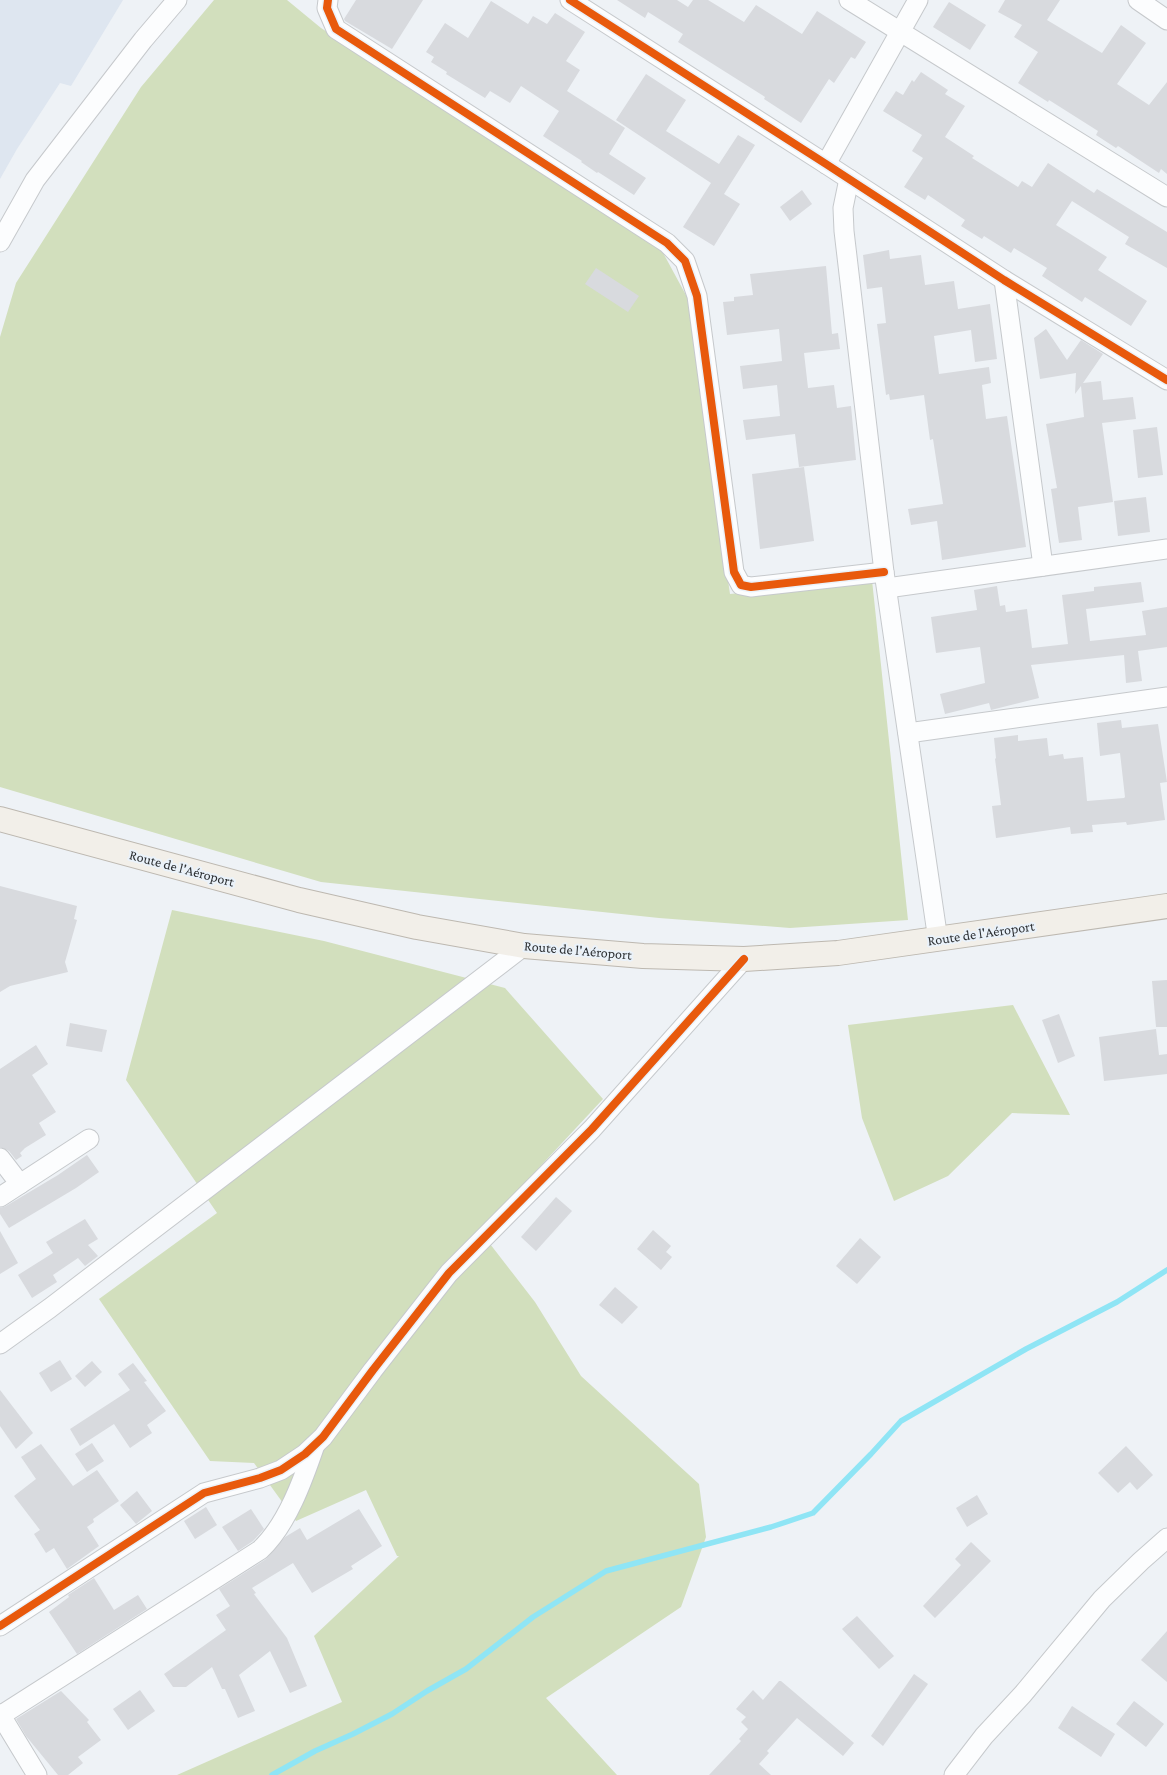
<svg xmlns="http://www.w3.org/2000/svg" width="1167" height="1775" viewBox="0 0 1167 1775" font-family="'Crimson Pro',serif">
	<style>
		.built { fill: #dee6f0 }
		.green { fill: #d2dfbd }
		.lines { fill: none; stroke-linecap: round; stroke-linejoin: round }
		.stream { stroke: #8fe5f5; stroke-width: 5.5 }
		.building { fill: #d8dade }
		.minor-casing { stroke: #c6c9cc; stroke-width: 21 }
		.major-casing { stroke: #bdb8b0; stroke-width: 26 }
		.minor { stroke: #fcfdfe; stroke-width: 19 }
		.major { stroke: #f2efe9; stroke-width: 24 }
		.cycleway-casing { stroke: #eaf2fa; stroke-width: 11 }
		.cycleway { stroke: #e8590c; stroke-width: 8 }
		.labels { text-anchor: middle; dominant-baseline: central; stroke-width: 4; stroke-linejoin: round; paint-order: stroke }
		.street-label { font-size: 14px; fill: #2c2f32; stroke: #eaf2fa }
	</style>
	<rect width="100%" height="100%" fill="#eef2f6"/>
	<!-- built -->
	<polygon class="built" points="0,0 123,0 71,86 60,83 17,149 0,179"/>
	<!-- green -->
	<g class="green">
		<polygon points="214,0 287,0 321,28 661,249 687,297 730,594 872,580 908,920 790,928 659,918 321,882 0,787 0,337 16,283 141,87"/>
		<polygon points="172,910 324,941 505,988 603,1099 480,1231 535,1302 581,1376 699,1484 706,1537 681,1607 546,1698 617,1775 177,1775 342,1702 314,1636 399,1556 397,1556 366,1490 296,1521 254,1463 210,1461 99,1299 217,1213 126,1080"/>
		<polygon points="1013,1005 1070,1115 1012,1113 948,1176 894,1201 862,1118 848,1025"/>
	</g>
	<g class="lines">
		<!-- stream -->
		<polyline class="stream" points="272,1775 315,1751 353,1734 392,1714 427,1691 466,1669 533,1617 606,1571 771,1527 813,1513 871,1454 901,1421 1026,1349 1117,1302 1167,1270"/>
	</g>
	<!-- building -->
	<g class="building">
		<polygon points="356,0 423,0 392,49 345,21 344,19"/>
		<polygon points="617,0 677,0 688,7 693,0 708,0 744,22 756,5 802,34 817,11 866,42 855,59 851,57 834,83 829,79 801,123 764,99 765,97 678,42 683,34 648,12 645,18"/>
		<polygon points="1005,0 1060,0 1047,20 1102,53 1121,25 1146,43 1117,84 1149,105 1167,82 1167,174 1161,169 1159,173 1118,146 1116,148 1096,135 1098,131 1049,100 1048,102 1018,83 1038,52 1014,37 1022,25 998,12"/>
		<polygon points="491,1 528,24 533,16 547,24 555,13 585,32 566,61 580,70 567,91 625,128 609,154 646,178 634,195 598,172 597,173 581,162 582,161 543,136 559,111 521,86 510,103 490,91 485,98 446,74 447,72 431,62 434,57 426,52 445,23 468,38"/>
		<polygon points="949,2 986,25 970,50 933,27"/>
		<polygon points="921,72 948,90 945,94 965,106 945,137 974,156 972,158 1018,187 1022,181 1032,187 1048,163 1094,193 1097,189 1167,232 1167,268 1125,244 1129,237 1072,201 1056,225 1107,257 1098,270 1147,301 1131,326 1085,297 1082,302 1042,276 1047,268 1014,248 1011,253 984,236 982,239 961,226 965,220 928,195 925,200 904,187 923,158 912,151 922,135 883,111 896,91 903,95 912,80 914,82"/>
		<polygon points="646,74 686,100 666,131 719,164 738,135 755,145 724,194 740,204 714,246 683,227 711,183 616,120"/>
		<polygon points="802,190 812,204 790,221 780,207"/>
		<polygon points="889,250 890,259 921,255 925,285 954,281 958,309 990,304 997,359 975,362 971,330 934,336 939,374 989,367 991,383 982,385 986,419 1007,416 1026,547 942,560 937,521 911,525 908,509 943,504 933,439 930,440 924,395 890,400 889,394 886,395 877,324 886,323 882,287 867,289 863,255"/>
		<polygon points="826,266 832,334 838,333 840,349 804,353 808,388 834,385 837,408 851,406 856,460 799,467 795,434 746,440 743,420 780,416 777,385 743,389 740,366 782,361 779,329 727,335 723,302 734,301 734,297 753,295 750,274"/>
		<polygon points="596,268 639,296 628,312 585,284"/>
		<polygon points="1046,329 1067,360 1081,340 1103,354 1083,383 1101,381 1103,400 1133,397 1136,419 1102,423 1113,502 1078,507 1082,540 1059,543 1051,489 1057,488 1046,424 1084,417 1081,386 1075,394 1076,373 1040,379 1034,338"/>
		<polygon points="1157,427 1163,475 1138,478 1133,430"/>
		<polygon points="804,467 814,541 760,549 752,474"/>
		<polygon points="1146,497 1150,532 1118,536 1114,501"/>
		<polygon points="1141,582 1144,602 1086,609 1090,641 1146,635 1142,611 1167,607 1167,647 1138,651 1142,681 1126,683 1124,655 1031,665 1039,698 991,710 989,703 945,714 940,694 985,683 980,647 936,653 931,617 977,610 974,590 997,586 1000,606 1005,605 1006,612 1027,609 1032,648 1068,644 1062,595 1094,591 1094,587"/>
		<polygon points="1121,720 1122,728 1158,724 1167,782 1160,783 1165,820 1127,825 1126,822 1092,825 1093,832 1071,834 1070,827 996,838 992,806 1001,805 995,759 996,758 994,738 1018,735 1018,741 1047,738 1049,756 1063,754 1064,759 1083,757 1087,801 1124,798 1125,797 1120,753 1100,756 1097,723"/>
		<polygon points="0,886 77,906 74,919 77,920 65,962 68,972 10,986 0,992"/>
		<polygon points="1167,980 1167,1027 1156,1027 1152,981"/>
		<polygon points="1059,1014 1075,1056 1058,1063 1042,1020"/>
		<polygon points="70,1023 107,1030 102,1052 66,1046"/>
		<polygon points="1156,1029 1159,1055 1167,1054 1167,1074 1104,1081 1099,1037"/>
		<polygon points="36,1045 48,1064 32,1075 56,1112 39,1123 46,1135 25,1148 20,1153 22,1156 16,1160 9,1151 0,1147 0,1069"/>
		<polygon points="87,1155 99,1172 76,1188 9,1228 0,1214 0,1208 6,1206 58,1175"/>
		<polygon points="556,1197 572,1211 536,1251 521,1237"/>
		<polygon points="85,1219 98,1239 88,1245 98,1256 85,1266 78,1258 53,1275 57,1282 32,1298 18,1275 53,1253 46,1242"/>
		<polygon points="653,1230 671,1246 666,1252 672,1257 661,1270 637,1249"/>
		<polygon points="0,1231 18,1263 0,1274"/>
		<polygon points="860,1238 881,1257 857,1284 836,1266"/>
		<polygon points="615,1287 638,1307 622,1324 599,1305"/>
		<polygon points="60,1360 72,1379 51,1392 39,1373"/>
		<polygon points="92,1361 102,1372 85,1387 75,1376"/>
		<polygon points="133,1363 147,1381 144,1382 166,1411 147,1425 152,1433 130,1448 114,1424 80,1446 70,1429 130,1390 118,1374"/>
		<polygon points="0,1390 33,1433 16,1449 0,1426"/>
		<polygon points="92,1443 104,1461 87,1472 75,1454"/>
		<polygon points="41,1444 73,1486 97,1470 119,1501 93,1519 94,1522 87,1527 99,1546 67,1569 54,1548 46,1553 34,1534 40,1530 14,1496 36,1479 21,1457"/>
		<polygon points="1126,1446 1153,1475 1137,1490 1130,1482 1118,1493 1098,1473"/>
		<polygon points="137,1491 152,1511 136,1524 120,1505"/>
		<polygon points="977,1495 988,1514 967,1527 956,1508"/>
		<polygon points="206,1507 217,1525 195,1539 184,1521"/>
		<polygon points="251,1509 264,1529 253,1541 238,1551 222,1527"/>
		<polygon points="359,1509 382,1546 351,1566 353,1569 312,1593 293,1563 252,1588 256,1593 254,1594 287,1638 307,1686 290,1693 270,1651 239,1675 255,1711 238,1718 225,1689 222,1689 212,1667 186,1687 173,1687 164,1674 226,1630 216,1615 230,1606 219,1589 266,1559 285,1537 300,1528 307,1540"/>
		<polygon points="971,1542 991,1561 935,1618 923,1606 961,1565 955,1559"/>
		<polygon points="94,1578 114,1610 138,1595 147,1609 77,1654 49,1612 69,1597 68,1595"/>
		<polygon points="857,1616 894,1656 879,1669 842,1629"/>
		<polygon points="1167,1631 1167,1682 1141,1660"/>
		<polygon points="914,1674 928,1684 883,1746 871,1736"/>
		<polygon points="779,1681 781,1681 854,1743 843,1756 797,1718 767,1751 769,1753 759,1764 771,1775 709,1775 741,1741 739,1739 748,1729 741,1722 746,1717 736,1709 753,1690 763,1700"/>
		<polygon points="140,1690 155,1711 128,1730 113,1709"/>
		<polygon points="61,1691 89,1720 87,1722 101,1740 78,1757 83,1763 68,1775 58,1775 26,1736 16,1719"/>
		<polygon points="1134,1701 1164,1724 1146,1747 1116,1724"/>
		<polygon points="1072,1706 1115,1734 1101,1757 1058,1728"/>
	</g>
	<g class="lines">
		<!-- minor casing -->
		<g class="minor-casing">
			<g id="minor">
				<polyline points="328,0 327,8 336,29 667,243 685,261 697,296 734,572 741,585 751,587 884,572"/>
				<polyline points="570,0 826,164 1004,280 1167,380"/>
				<polyline points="849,0 1167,197"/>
				<polyline points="1138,0 1167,20"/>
				<polyline points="826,164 918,0"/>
				<polyline points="849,179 843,208 844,231 884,572 938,940"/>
				<polyline points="0,242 35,180 143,40 177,0"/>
				<polyline points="1004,280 1043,566"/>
				<polyline points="887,588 1167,549"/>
				<polyline points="908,733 1167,697"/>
				<polyline points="0,1158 20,1184"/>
				<polyline points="0,1197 89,1139"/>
				<polyline points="0,1344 50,1308 524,946"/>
				<polyline points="0,1626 204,1493 260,1478 281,1470 305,1454 323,1437 373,1370 449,1273 592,1129 744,959"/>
				<polyline points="0,1714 37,1775"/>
				<path d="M0 1716 260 1550C287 1525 303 1480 315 1445"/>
				<polyline points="954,1775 984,1736 1023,1694 1102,1599 1141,1561 1167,1538"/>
			</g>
		</g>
		<!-- major casing -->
		<g class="major-casing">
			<polyline id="major" points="0,819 299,900 417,927 524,946 643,956 744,959 838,953 1167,906"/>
		</g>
		<!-- minor -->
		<use href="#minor" class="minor"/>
		<!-- major -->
		<use href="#major" class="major"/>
		<!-- cycleway casing -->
		<g class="cycleway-casing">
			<g id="cycleway">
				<polyline points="328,0 327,8 336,29 667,243 685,261 697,296 734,572 741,585 751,587 884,572"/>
				<polyline points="570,0 826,164 1004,280 1167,380"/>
				<polyline points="0,1626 204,1493 260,1478 281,1470 305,1454 323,1437 373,1370 449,1273 592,1129 744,959"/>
			</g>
		</g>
		<!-- cycleway -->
		<use href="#cycleway" class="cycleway"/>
	</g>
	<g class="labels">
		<!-- street labels -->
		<g class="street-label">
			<text transform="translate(182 868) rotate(15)">Route de l'Aéroport</text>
			<text transform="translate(981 933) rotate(-8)">Route de l'Aéroport</text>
			<text transform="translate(578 950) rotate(5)">Route de l'Aéroport</text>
		</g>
	</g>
</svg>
